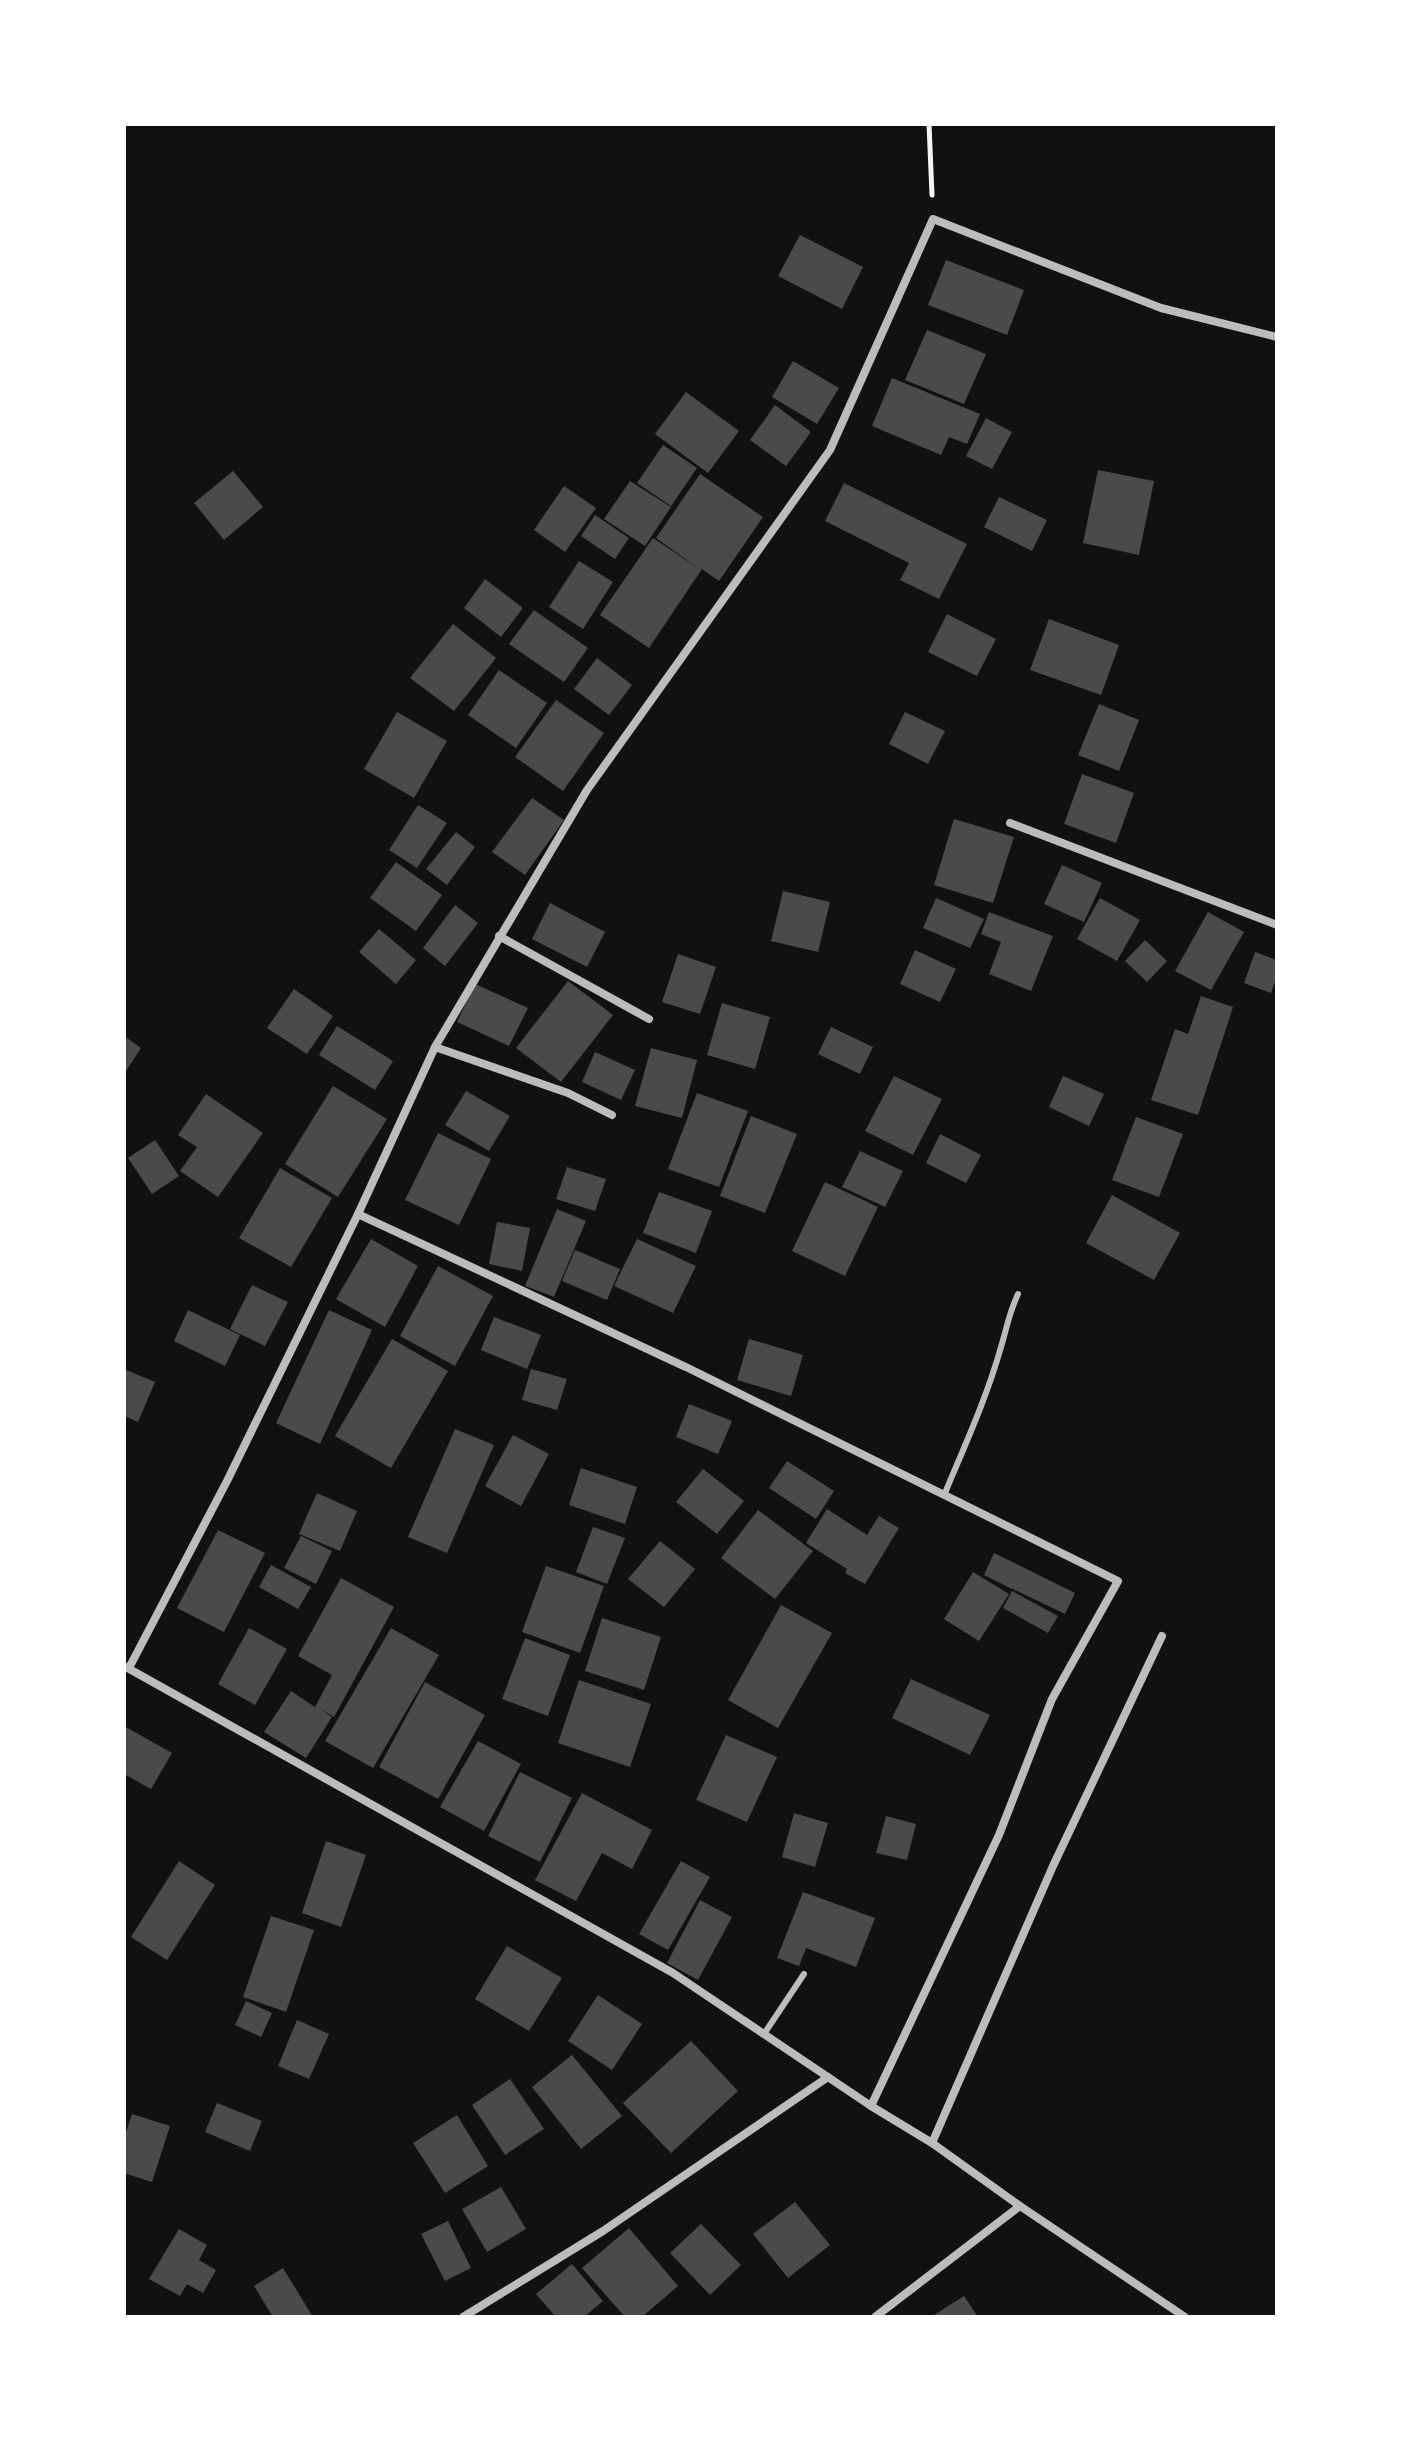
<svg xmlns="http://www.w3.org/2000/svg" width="1401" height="2441" viewBox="0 0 1401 2441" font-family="Inter,sans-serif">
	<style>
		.building { fill: #4a4a4a }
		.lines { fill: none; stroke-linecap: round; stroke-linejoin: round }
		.path { stroke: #f5f5f5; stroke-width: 5 }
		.service { stroke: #bcbcbc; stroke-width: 6 }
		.minor { stroke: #bcbcbc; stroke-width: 8 }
	</style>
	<rect width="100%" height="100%" fill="#111"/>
	<!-- building -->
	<g class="building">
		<polygon points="800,235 863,267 842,309 778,276"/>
		<polygon points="946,260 1024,290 1007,335 928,305"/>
		<polygon points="927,330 986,354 964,404 905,380"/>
		<polygon points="793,361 839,388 817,424 772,397"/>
		<polygon points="892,378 980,414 967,444 949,437 941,455 872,426"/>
		<polygon points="686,392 739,431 708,473 655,434"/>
		<polygon points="775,405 811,432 786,466 750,440"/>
		<polygon points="986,418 1012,432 992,469 966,456"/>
		<polygon points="663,445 697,468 671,506 637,483"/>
		<polygon points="1098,470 1154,481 1139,555 1083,543"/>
		<polygon points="233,471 263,507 224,540 194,503"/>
		<polygon points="700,474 763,517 719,581 702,569 649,648 600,615 653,538 698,568 656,538"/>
		<polygon points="630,481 671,507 645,546 604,519"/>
		<polygon points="844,483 967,544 939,599 900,580 909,563 825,521"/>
		<polygon points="564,486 596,508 565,552 534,530"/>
		<polygon points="999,497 1047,520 1032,551 984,527"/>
		<polygon points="595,515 629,538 615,559 581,536"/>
		<polygon points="579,561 613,582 583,629 549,607"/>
		<polygon points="485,579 523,608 501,637 464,608"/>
		<polygon points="534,610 588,648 564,682 509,644"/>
		<polygon points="947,614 996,639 977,676 928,652"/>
		<polygon points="1049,619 1119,645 1101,695 1030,670"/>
		<polygon points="453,624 496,658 454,711 410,678"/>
		<polygon points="597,658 632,685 609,715 574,689"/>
		<polygon points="499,670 547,703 516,748 468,715"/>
		<polygon points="556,700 604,733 563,791 515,757"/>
		<polygon points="1099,704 1139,720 1119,771 1078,755"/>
		<polygon points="397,712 447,741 414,798 364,769"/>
		<polygon points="905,712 945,731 928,764 889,744"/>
		<polygon points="1082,774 1134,793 1116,843 1064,824"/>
		<polygon points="532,798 564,820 525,875 492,852"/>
		<polygon points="418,805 447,823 417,868 389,850"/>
		<polygon points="954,819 1014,837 993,903 934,885"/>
		<polygon points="456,832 475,847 447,885 426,869"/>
		<polygon points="396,862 442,895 416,931 370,898"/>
		<polygon points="1062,865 1102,883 1084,922 1044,904"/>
		<polygon points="783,891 830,902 818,952 771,941"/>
		<polygon points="936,898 984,919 970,948 923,928"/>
		<polygon points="1100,898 1140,920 1117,961 1077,939"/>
		<polygon points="550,903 605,932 587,967 532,939"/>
		<polygon points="455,905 478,923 445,966 423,948"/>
		<polygon points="989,912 1053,936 1031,991 989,974 1001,942 981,934"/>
		<polygon points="1208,912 1244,932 1211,990 1175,971"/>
		<polygon points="379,929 416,960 396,984 359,952"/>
		<polygon points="1145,940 1167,961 1147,982 1125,961"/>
		<polygon points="915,950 956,969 940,1002 900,984"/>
		<polygon points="1255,952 1277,960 1277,976 1271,993 1244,983"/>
		<polygon points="678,954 716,967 700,1014 662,1002"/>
		<polygon points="568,981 613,1015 561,1082 516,1048"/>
		<polygon points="475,984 528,1008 509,1046 457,1022"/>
		<polygon points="294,989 333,1016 307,1054 267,1028"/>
		<polygon points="1201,996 1233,1007 1198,1115 1151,1100 1175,1029 1188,1034"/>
		<polygon points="722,1003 770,1017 755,1069 707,1055"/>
		<polygon points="337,1026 393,1061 375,1090 319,1055"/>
		<polygon points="831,1027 873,1047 860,1074 818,1054"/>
		<polygon points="124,1036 141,1048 124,1074"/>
		<polygon points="651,1048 697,1060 682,1118 635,1106"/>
		<polygon points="595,1052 635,1070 621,1100 582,1082"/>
		<polygon points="894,1076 942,1099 913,1155 865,1131"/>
		<polygon points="1063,1076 1104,1094 1089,1126 1049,1107"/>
		<polygon points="333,1086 387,1119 338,1197 285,1164"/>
		<polygon points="466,1091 510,1116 489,1151 445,1125"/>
		<polygon points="697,1093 748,1111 719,1187 668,1169"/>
		<polygon points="206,1094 263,1133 218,1197 180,1171 197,1147 178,1135"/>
		<polygon points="751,1116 797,1134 765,1213 720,1196"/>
		<polygon points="1136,1117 1183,1134 1159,1197 1112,1180"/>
		<polygon points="438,1133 491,1159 459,1225 405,1200"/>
		<polygon points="940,1134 981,1155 966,1183 926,1163"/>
		<polygon points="155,1140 179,1176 152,1194 128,1158"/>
		<polygon points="860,1151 903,1171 885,1207 842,1187"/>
		<polygon points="567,1167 606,1179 595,1211 556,1199"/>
		<polygon points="280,1168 332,1198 291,1267 239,1238"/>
		<polygon points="825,1182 878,1207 845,1276 792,1251"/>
		<polygon points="659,1192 712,1211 696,1253 643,1233"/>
		<polygon points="1112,1195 1180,1233 1154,1280 1086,1243"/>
		<polygon points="557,1209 586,1221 554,1297 525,1286"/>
		<polygon points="497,1222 530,1228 522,1271 489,1264"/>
		<polygon points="371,1239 418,1266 385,1327 336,1299"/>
		<polygon points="637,1239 696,1266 673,1313 614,1286"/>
		<polygon points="575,1250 620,1269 607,1300 562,1281"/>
		<polygon points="438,1266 493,1296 455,1366 400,1336"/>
		<polygon points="252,1285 288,1302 265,1346 230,1329"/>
		<polygon points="188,1310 240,1335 225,1366 174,1341"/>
		<polygon points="329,1310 372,1330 320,1444 276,1423"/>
		<polygon points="494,1317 541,1335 527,1369 481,1350"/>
		<polygon points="392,1339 448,1371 391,1468 335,1436"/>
		<polygon points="749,1339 803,1355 791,1396 737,1380"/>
		<polygon points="124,1369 155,1382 138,1422 124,1416"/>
		<polygon points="531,1369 567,1379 557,1410 522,1400"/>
		<polygon points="689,1404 732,1421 718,1454 676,1437"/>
		<polygon points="455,1429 494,1445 447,1553 408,1537"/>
		<polygon points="513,1435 549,1454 521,1506 485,1486"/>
		<polygon points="787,1461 834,1491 816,1519 769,1488"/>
		<polygon points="581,1468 637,1487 625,1524 569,1505"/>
		<polygon points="703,1469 744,1501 717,1534 676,1502"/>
		<polygon points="317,1493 357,1511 340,1551 299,1534"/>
		<polygon points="827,1509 867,1535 879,1516 899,1528 865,1584 845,1573 847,1569 806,1543"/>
		<polygon points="758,1510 813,1551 775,1599 721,1558"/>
		<polygon points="593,1527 625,1538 607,1584 576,1572"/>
		<polygon points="218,1530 265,1553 224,1632 177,1608"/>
		<polygon points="301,1536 332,1551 316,1584 284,1568"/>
		<polygon points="660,1541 695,1569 664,1607 628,1579"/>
		<polygon points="994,1553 1075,1593 1065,1614 1013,1589 1013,1587 1012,1589 984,1575"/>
		<polygon points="271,1565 311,1587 298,1609 259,1587"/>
		<polygon points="546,1566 604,1586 580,1653 522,1632"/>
		<polygon points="973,1572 1009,1594 979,1641 944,1619"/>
		<polygon points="341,1578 394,1607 334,1717 319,1708 332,1717 306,1758 264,1732 291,1691 315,1707 332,1675 298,1656"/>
		<polygon points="1012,1591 1058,1616 1048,1633 1003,1608"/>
		<polygon points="781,1605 832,1633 778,1728 728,1700"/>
		<polygon points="602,1618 661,1637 644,1690 585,1671"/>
		<polygon points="249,1628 287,1649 255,1705 218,1684"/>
		<polygon points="391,1628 439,1655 373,1768 325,1741"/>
		<polygon points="525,1638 570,1655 548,1716 502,1699"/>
		<polygon points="911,1679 990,1715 970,1755 892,1718"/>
		<polygon points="579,1680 651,1704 630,1767 558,1743"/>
		<polygon points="425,1682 485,1715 438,1799 379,1767"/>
		<polygon points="124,1726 172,1753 151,1789 124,1774"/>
		<polygon points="726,1735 777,1757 747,1822 696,1800"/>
		<polygon points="478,1741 521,1764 484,1831 440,1807"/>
		<polygon points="520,1772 572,1798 540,1862 488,1836"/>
		<polygon points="582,1793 652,1830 632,1869 602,1853 576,1901 535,1880"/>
		<polygon points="794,1813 828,1823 815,1867 782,1857"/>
		<polygon points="886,1816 916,1824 907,1860 876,1853"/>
		<polygon points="326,1841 366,1855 341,1927 302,1913"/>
		<polygon points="179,1861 215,1885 167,1960 131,1937"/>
		<polygon points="681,1861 710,1877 668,1950 639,1934"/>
		<polygon points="803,1892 875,1918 856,1967 806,1948 799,1966 777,1958"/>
		<polygon points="700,1900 732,1917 698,1980 667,1963"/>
		<polygon points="271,1916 314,1930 286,2012 243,1997"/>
		<polygon points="507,1946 562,1978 529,2031 475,1999"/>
		<polygon points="598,1995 642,2024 612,2070 568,2041"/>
		<polygon points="246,2001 272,2013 261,2037 235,2025"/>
		<polygon points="297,2020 329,2034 309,2079 278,2066"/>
		<polygon points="691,2041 738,2091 671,2153 623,2103"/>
		<polygon points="572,2055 622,2116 581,2149 532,2087"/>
		<polygon points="510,2079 544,2129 505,2155 472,2105"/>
		<polygon points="217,2103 262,2121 250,2151 205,2132"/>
		<polygon points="132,2114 170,2126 152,2182 124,2173 124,2138"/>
		<polygon points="457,2115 488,2166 445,2193 413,2143"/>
		<polygon points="501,2187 526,2229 487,2252 462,2209"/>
		<polygon points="795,2202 830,2245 788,2278 753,2234"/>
		<polygon points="448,2221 471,2268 445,2281 421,2234"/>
		<polygon points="701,2224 741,2265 710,2295 670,2253"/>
		<polygon points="629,2228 678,2286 642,2317 625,2317 582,2268"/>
		<polygon points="179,2229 207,2245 199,2260 216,2270 203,2293 187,2284 180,2296 149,2279"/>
		<polygon points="572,2264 603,2301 584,2317 556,2317 536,2294"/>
		<polygon points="283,2268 313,2317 273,2317 254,2286"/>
		<polygon points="964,2296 978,2317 931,2317"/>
	</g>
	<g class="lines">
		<!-- path -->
		<polyline class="path" points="929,124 932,195"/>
		<!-- service -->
		<g class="service">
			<path d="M945 1493C965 1445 987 1397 1001 1347 1007 1327 1009 1313 1018 1294"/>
			<polyline points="764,2034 804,1974"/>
		</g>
		<!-- minor -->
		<g class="minor">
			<polyline points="1010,823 1277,925"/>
			<polyline points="499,936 649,1019"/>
			<polyline points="435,1047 568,1093 612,1115"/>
			<polyline points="358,1214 686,1367 1118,1581 1052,1699 999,1835 871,2106"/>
			<polyline points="124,1666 673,1973 871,2106 932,2143 1020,2206 1185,2317"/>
			<polyline points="129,1668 227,1481 358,1214 435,1047 587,790 830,450 933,219 1161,308 1277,337"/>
			<polyline points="932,2143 1053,1866 1162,1636"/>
			<polyline points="463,2317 603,2231 828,2077"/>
			<polyline points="875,2317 1020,2206"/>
		</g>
	</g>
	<!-- border -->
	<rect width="1401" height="2441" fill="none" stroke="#ffffff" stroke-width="252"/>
</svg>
